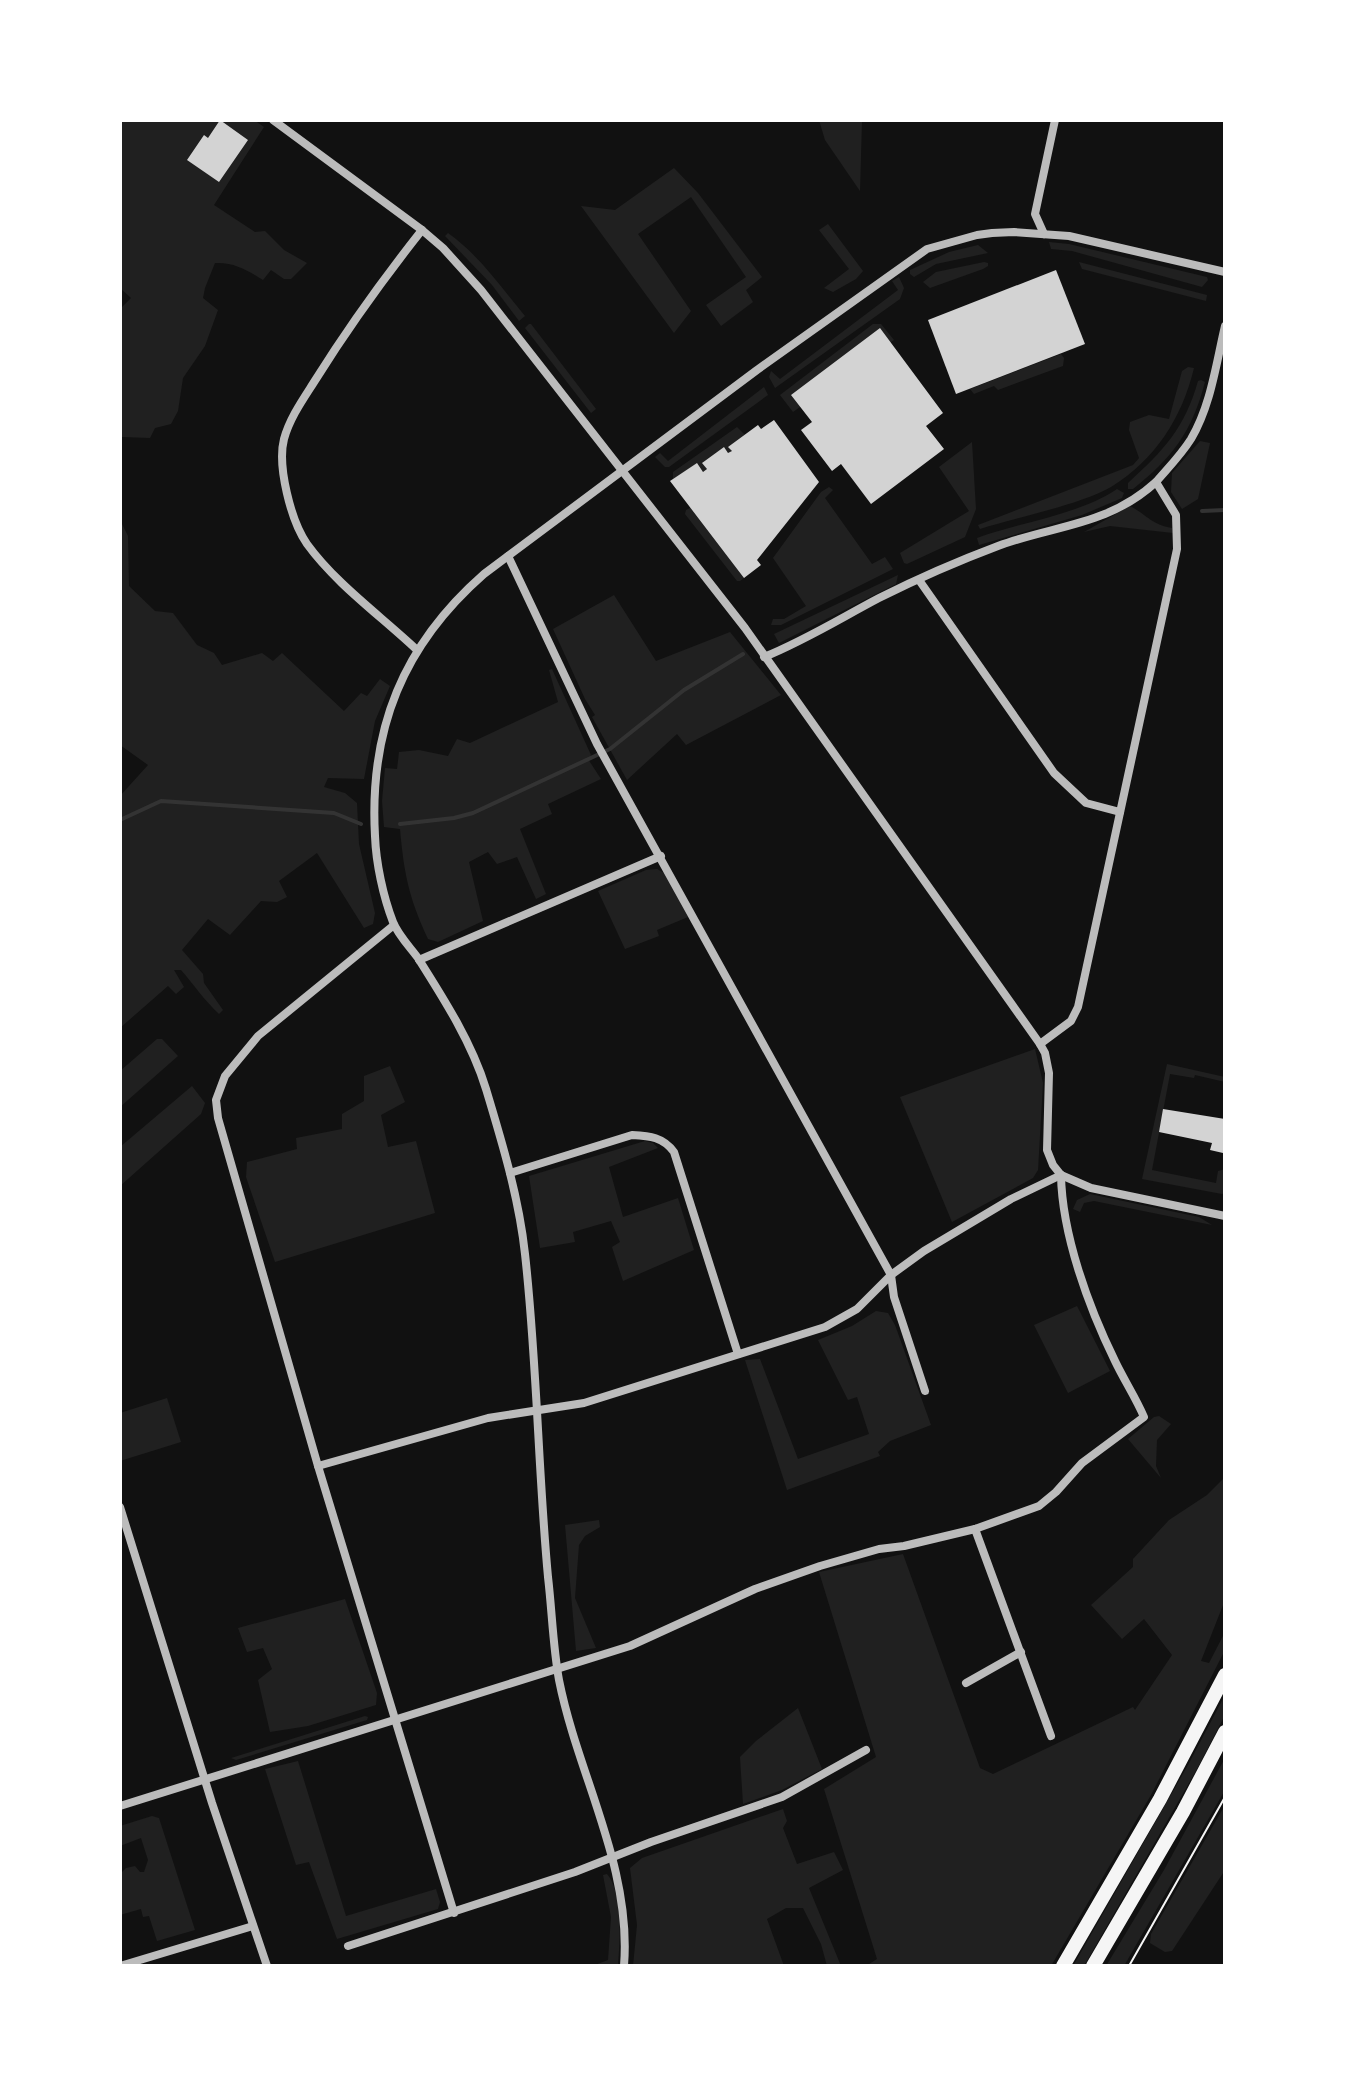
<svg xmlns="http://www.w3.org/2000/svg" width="1345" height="2086" viewBox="0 0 1345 2086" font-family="'PT Sans Narrow',sans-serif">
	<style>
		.green { fill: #202020 }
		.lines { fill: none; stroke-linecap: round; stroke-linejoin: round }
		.stream { stroke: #333; stroke-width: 4 }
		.building { fill: #d3d3d3 }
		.path { stroke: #f5f5f5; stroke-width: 2 }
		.minor { stroke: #bcbcbc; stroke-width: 8 }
		.trunk { stroke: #f5f5f5; stroke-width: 14 }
	</style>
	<rect width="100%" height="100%" fill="#111"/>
	<!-- green -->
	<g class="green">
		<path d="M120 120H254L264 127 214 205 255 232 265 231 284 250 307 263 291 279H284L271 270 263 280C247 270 234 262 215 263L205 288 203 298 218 310 205 346 183 378 178 411 171 424 155 428 150 438 122 437 120 458V309L131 298 120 288Z"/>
		<polygon points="819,120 862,120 860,191 825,140"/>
		<polygon points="674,168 698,193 762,277 746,290 753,302 721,326 706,305 746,277 691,197 638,234 691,311 674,333 581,206 615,210"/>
		<polygon points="828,224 863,271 856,279 833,292 824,288 849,269 819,230"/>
		<path d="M448 233C479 255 501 287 525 316L519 321 492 285 445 236Z"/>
		<polygon points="1049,242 1069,244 1207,277 1208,280 1202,287 1072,251 1051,249"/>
		<polygon points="978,245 988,253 936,264 914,277 910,274 910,270 949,252"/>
		<polygon points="984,262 988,263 988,266 983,269 930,288 923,282 936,272"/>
		<polygon points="1079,262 1207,295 1206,301 1082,269"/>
		<polygon points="899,277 904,288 900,299 775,388 769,377 771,371 780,379 898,290 892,281"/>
		<polygon points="529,324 531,324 596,409 591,413 525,328"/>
		<polygon points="873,324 881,324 894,340 793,412 780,395"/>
		<polygon points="1061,354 1064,358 1063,366 998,390 994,386 974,394 970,389"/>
		<path d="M1188 367 1194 368C1182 418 1155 460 1111 487 1079 505 1018 517 980 529L978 525 1133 465 1139 458 1129 430 1130 422 1149 415 1169 419 1182 371Z"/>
		<path d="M1201 380 1205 382C1192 432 1172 458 1133 489H1128V483C1163 451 1185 428 1198 381Z"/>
		<polygon points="764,387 768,395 669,467 665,467 655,457 660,453 668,461"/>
		<polygon points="737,427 745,435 729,447 732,451 728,453 724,447 703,462 707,469 703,472 696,464 673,479 673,472"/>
		<polygon points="1200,441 1210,443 1198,499 1182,509 1171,492 1172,473"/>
		<polygon points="972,442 976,509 965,537 907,564 904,563 900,553 969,511 939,467"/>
		<polygon points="829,487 833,490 825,498 872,564 885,557 893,569 781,625 771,625 773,619 784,619 806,606 773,558 821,492"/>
		<path d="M1117 489 1124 493 1122 498 1082 515 979 545 977 538C1020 522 1079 515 1117 489Z"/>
		<path d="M120 492 121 522 128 536 129 586 155 611 173 613 197 645 214 653 222 665 262 653 273 661 282 653 344 711 361 693 367 696 380 679 390 686 375 721 364 779 328 778 324 787 345 793 357 803 359 844 375 913 373 924 364 928 317 853 279 881 287 897 277 902 261 901 230 935 208 919 182 950 203 974 204 983 223 1010 219 1014C204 1000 194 985 181 970H174L184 987 176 994 168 986 120 1028V796L148 765 120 745Z"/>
		<path d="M1130 506C1146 514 1150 524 1172 528L1173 533 1110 526 1084 532Z"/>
		<polygon points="692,507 744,578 740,581 737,581 685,514 686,510"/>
		<polygon points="898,575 896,584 779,643 774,634"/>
		<polygon points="614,595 656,661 730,632 781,695 686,745 677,734 627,780 592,717 595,715 585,699 553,629"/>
		<path d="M552 669 591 755 588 759 601 779 548 804 552 814 520 829 546 894 536 899 517 857 497 864 488 852 469 862 483 921 438 942 428 939C409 898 404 874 400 829L384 827 382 801 385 768 397 769 399 752 419 750 448 756 457 739 470 743 558 702 549 670Z"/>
		<polygon points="657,869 666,874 688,917 657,930 659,936 625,949 598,891 646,870"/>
		<polygon points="157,1039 162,1039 178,1056 120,1107 120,1071"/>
		<polygon points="1035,1049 1043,1083 1038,1170 1033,1178 952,1222 900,1097"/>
		<polygon points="1167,1064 1225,1077 1225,1082 1195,1075 1194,1078 1170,1074 1152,1170 1216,1183 1218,1171 1225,1169 1225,1193 1222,1194 1142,1179"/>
		<polygon points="390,1066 405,1102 381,1115 388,1147 416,1141 435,1213 275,1262 246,1177 247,1162 297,1149 296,1138 342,1129 342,1114 364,1101 364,1076"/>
		<polygon points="192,1086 205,1103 201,1114 120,1186 120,1147"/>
		<polygon points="645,1141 653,1143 658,1148 609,1167 623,1217 678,1198 694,1250 623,1281 612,1247 620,1242 611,1221 573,1232 575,1242 540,1248 529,1176"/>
		<polygon points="1090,1194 1199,1217 1212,1225 1094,1201 1084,1203 1080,1212 1073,1209 1077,1200"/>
		<polygon points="1077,1306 1110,1371 1068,1393 1034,1325"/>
		<polygon points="876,1311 888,1313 895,1325 931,1425 890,1441 878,1452 880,1456 787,1490 745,1360 760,1359 798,1459 869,1434 857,1397 848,1400 818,1340 852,1326"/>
		<polygon points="167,1398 181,1442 120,1461 120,1413"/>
		<polygon points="1159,1416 1171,1424 1157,1440 1156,1466 1161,1478 1128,1439 1154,1417"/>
		<polygon points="1225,1477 1225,1600 1201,1661 1209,1663 1225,1632 1225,1650 1151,1795 1051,1966 866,1966 877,1959 824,1789 876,1757 819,1572 903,1554 980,1768 993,1774 1133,1707 1135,1710 1172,1655 1144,1619 1122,1639 1091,1605 1133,1567 1133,1559 1169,1520 1207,1495"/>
		<polygon points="599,1520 600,1527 585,1536 579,1545 575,1598 596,1648 576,1651 565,1525"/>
		<polygon points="345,1599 377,1693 376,1705 308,1726 270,1732 258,1680 272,1669 263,1648 247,1652 238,1628"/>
		<polygon points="1225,1695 1225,1715 1197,1769 1084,1966 1073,1966 1188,1765"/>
		<polygon points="798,1708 822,1769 782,1790 743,1804 740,1757 756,1741"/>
		<polygon points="365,1716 368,1717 367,1720 236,1760 231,1758"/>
		<polygon points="1225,1758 1225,1790 1124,1966 1106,1966 1164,1870"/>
		<polygon points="298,1761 346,1916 436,1889 440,1902 438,1909 337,1939 309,1862 296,1865 265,1769"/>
		<polygon points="1225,1805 1225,1870 1172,1951 1165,1952 1150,1943 1151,1934"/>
		<polygon points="783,1809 787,1821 783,1828 797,1864 834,1852 843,1870 809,1888 841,1966 827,1966 821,1944 803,1908 786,1908 767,1919 784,1966 633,1966 637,1925 630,1868 642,1858"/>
		<polygon points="152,1816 159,1818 195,1930 157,1941 149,1916 143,1917 141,1909 120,1915 120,1874 126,1868 135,1866 140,1872 144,1872 148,1860 141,1838 120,1846 120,1826"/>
		<path d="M607 1874C623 1892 620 1942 618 1966H592L608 1960 611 1917 603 1875Z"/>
	</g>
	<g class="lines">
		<!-- stream -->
		<g class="stream">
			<polyline points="1202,511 1225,510"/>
			<polyline points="120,820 161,801 334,813 361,824"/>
			<polyline points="400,824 454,818 473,813 610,749 684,690 743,654"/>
		</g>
	</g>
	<!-- building -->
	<g class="building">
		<polygon points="220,120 248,140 219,182 187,160 204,135 208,138"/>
		<polygon points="1056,270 1085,344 956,394 928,320"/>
		<polygon points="880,328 943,413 926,426 944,449 871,504 841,464 832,471 801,430 812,422 791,395"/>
		<polygon points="774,420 819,482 757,560 761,565 744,578 670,481 697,463 703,472 707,469 702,463 724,447 728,453 732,451 728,447 758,425 761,429"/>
		<polygon points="1163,1109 1225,1119 1223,1153 1210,1150 1212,1143 1159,1132"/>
	</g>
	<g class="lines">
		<!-- path -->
		<polyline class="path" points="1129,1966 1225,1797"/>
		<!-- minor -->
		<g class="minor">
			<polyline points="273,120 422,230 443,248 481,290 745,628 1040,1044 1045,1053 1049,1073 1047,1150 1053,1165 1061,1175 1091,1188 1225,1216"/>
			<polyline points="1044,234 1035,214 1055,120"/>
			<polyline points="508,556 597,744 891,1275 894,1297 925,1391"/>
			<polyline points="919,580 1054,773 1086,803 1120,812"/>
			<path d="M417 650C381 616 336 584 307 544 291 521 277 466 284 439 290 417 304 398 316 379 348 328 384 278 422 230"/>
			<path d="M764 657C804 641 841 618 879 598 917 579 958 561 998 546 1054 525 1108 526 1156 482"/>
			<polyline points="394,925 258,1036 225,1076 216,1100 218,1118 318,1466 454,1913"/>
			<polyline points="419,960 661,856"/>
			<path d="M1040 1044 1071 1021 1078 1007 1177 549 1176 515 1156 482C1168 468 1181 455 1191 439 1211 405 1216 364 1225 326"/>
			<path d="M510 1173 632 1135C650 1136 663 1137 674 1152L738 1354"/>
			<polyline points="318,1466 488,1418 584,1403 825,1327 857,1309 891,1275 924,1251 1011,1199 1061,1175"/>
			<polyline points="120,1507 212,1803 267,1966"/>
			<polyline points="975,1529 1051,1736"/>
			<polyline points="966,1683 1021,1652"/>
			<path d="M120 1806 630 1646 755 1589 820 1566 879 1549 904 1546 975 1529 1039 1506 1056 1492 1082 1463 1144 1417C1136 1398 1124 1380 1115 1361 1089 1308 1062 1235 1061 1175"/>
			<polyline points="348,1946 575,1872 651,1842 782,1797 866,1750"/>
			<polyline points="120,1966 253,1926"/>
			<path d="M624 1966C632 1866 578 1776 559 1680 553 1647 552 1611 548 1577 538 1470 537 1361 525 1254 519 1198 502 1142 486 1089 472 1043 444 999 418 958 410 947 398 935 393 922 383 896 376 863 375 836 369 729 403 645 484 574L757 370 927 249 977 235 992 233 1014 232 1069 236 1225 272"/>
		</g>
		<!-- trunk -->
		<g class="trunk">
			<polyline points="1063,1966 1160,1799 1225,1675"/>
			<polyline points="1093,1966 1183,1812 1225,1732"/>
		</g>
	</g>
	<!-- border -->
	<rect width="1345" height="2086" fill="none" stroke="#ffffff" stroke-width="244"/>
</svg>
